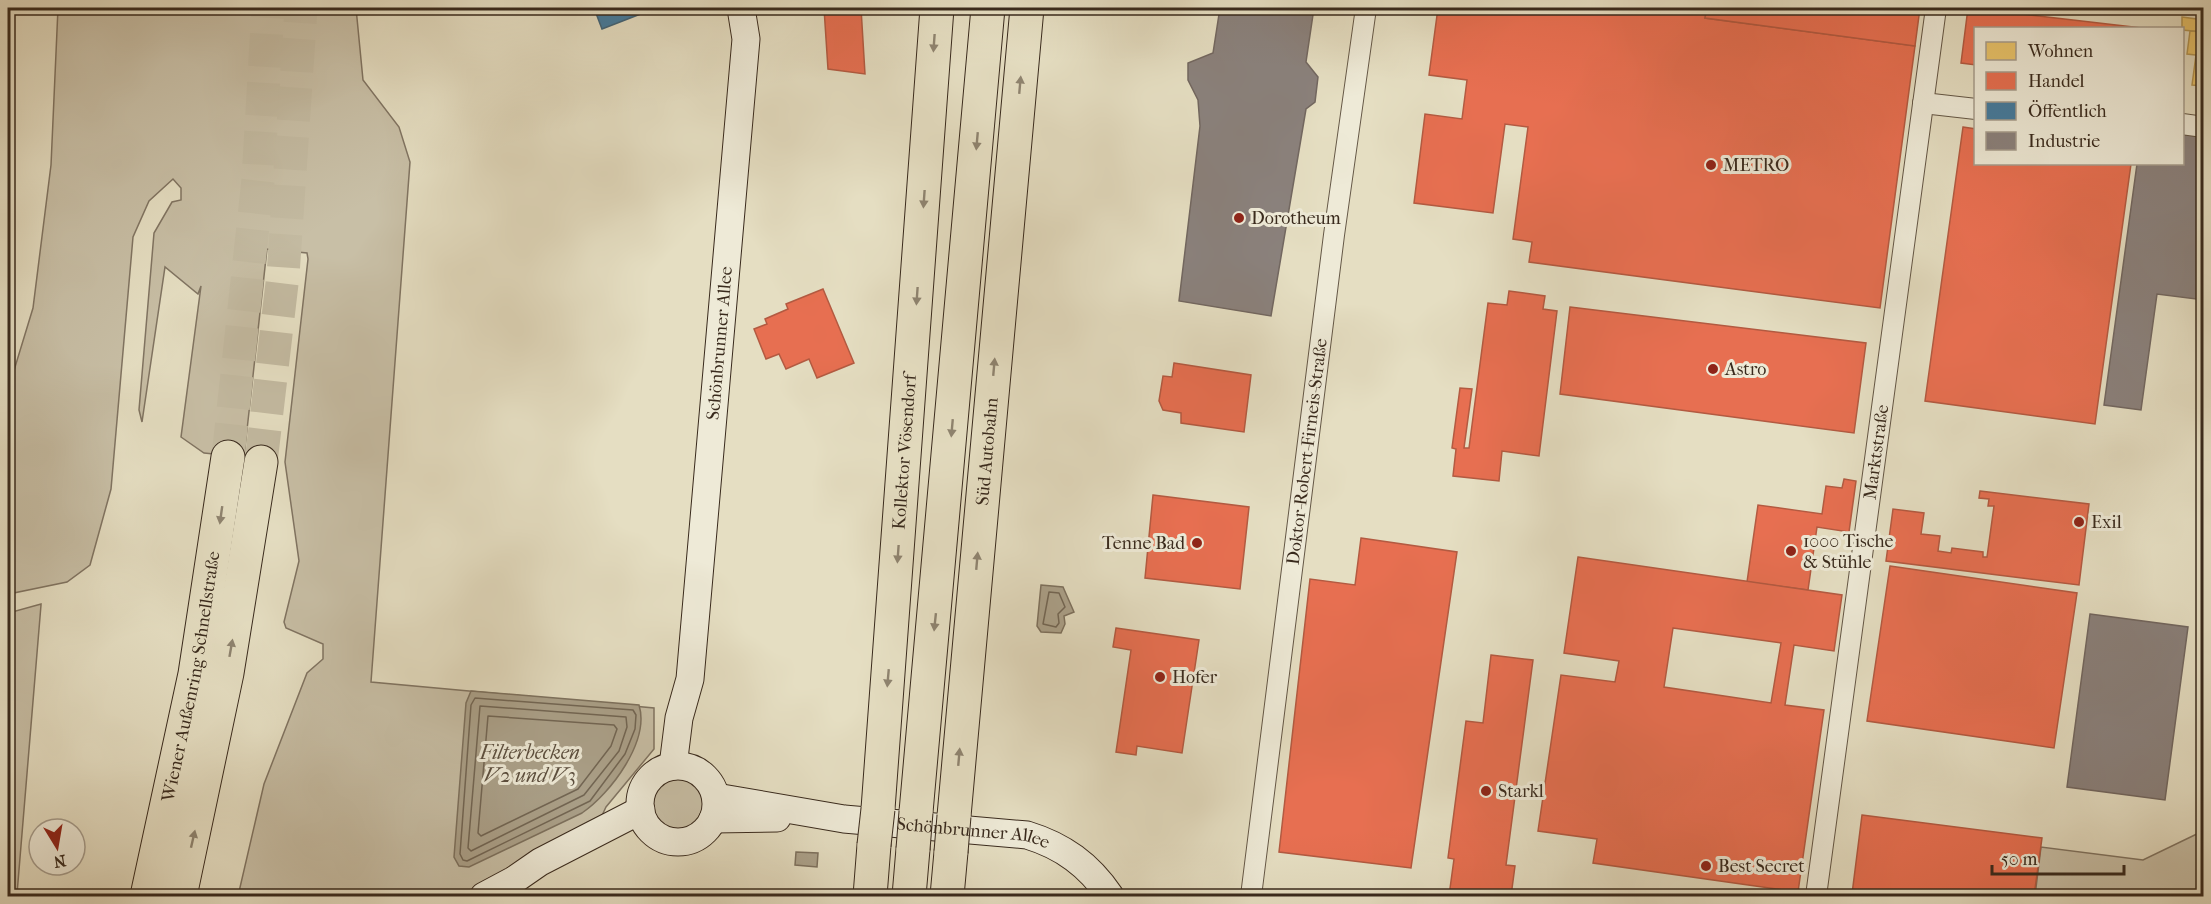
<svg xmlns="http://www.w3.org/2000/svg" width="2211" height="904" viewBox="0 0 2211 904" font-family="'IM FELL French Canon',serif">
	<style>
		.green { fill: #c8bfa6; stroke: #807462; stroke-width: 1.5 }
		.water { fill: #aba18a; stroke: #7d715e; stroke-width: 1.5 }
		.homes { fill: #e9c46a; stroke: #b49653; stroke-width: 1.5 }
		.shops { fill: #e76f51; stroke: #b35a41; stroke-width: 1.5; fill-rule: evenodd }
		.public { fill: #457b9d; stroke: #416377; stroke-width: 1.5 }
		.industry { fill: #8a817c; stroke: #726760; stroke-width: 1.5 }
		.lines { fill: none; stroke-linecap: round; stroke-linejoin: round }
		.shore { stroke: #726654; stroke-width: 1.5 }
		.motorway-tunnel { stroke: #c3baa1; stroke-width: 33; stroke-dasharray: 33 16; stroke-linecap: butt }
		.minor-casing { stroke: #645746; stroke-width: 22 }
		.secondary-casing { stroke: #392a1d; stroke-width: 29 }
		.motorway-casing { stroke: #392a1d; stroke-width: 35 }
		.minor { stroke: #eeead7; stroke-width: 20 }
		.secondary { stroke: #eeead7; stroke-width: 27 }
		.motorway { stroke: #e5dec2; stroke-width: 33 }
		.motorway-bridge-casing { stroke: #392a1d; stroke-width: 35; stroke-linecap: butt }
		.motorway-bridge { stroke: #e5dec2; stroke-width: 33 }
		.oneway { fill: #8f8470 }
		.poi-dot { fill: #8f2418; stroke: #eeead7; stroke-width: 2 }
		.labels { text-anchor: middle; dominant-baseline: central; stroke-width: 6; stroke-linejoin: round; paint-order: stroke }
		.poi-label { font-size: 18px; fill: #392a1d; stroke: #eeead7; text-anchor: start }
		.street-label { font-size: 18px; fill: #392a1d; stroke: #eeead7 }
		.water-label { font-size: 20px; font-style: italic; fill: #5b4e3e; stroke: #eeead7 }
	</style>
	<rect width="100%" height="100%" fill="#e5dec2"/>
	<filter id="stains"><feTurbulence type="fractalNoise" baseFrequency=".00333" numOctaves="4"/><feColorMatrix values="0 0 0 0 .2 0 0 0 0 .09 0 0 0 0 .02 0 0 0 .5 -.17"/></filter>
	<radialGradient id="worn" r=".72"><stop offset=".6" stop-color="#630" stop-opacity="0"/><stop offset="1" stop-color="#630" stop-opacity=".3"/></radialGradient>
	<!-- green -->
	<g class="green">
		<polygon points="58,8 356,8 363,80 399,127 410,162 371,682 654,708 654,749 606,807 599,822 459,896 238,896 264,784 307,673 323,659 323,644 286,628 284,622 299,561 285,462 308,259 307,253 267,249 244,457 204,453 181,437 201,286 198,294 165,267 142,422 139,410 154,233 172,202 181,200 181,188 173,179 149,201 133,237 111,489 90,565 67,582 9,594 8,597 8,390 33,308 51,165"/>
		<polygon points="41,604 41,605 17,894 8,890 8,692 12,612"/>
		<circle cx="679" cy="804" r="28"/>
		<polygon points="2203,831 2203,896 2035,896 2041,847 2143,860"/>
	</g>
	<!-- water -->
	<g class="water">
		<polygon points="1041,585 1063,587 1074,612 1064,616 1065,624 1061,633 1041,632 1037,626"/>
		<path d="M471 691 639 705C650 741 611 793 582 813L469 867 459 866 454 857 466 703Z"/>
		<polygon points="796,852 818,853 817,867 795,865"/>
	</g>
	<!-- homes -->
	<g class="homes">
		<polygon points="2182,17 2204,20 2204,32 2182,30"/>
		<polygon points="2190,31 2204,32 2204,56 2187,54"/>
		<polygon points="2196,55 2204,56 2204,86 2192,85"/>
	</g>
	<!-- shops -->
	<g class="shops">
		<polygon points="824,8 861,8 865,74 828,69"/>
		<polygon points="1438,8 1707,8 1705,18 1915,46 1880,308 1529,262 1532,242 1513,239 1528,127 1505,124 1493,213 1414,203 1425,114 1462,119 1467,80 1429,75"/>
		<polygon points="1707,8 1920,8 1915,46 1705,18"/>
		<polygon points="1968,8 2142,28 1976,28 1976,65 1961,63"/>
		<polygon points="1963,127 1976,129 1976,164 2131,164 2095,424 1925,401"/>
		<polygon points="823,289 854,363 817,378 809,359 786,369 779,354 766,359 754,329 767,324 765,319 788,309 786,304"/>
		<polygon points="1509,291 1545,296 1543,309 1557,311 1539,456 1502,451 1499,481 1453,476 1456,449 1452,448 1460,388 1472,389 1464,448 1469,448 1488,303 1507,305"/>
		<polygon points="1570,307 1866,343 1854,433 1560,394"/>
		<polygon points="1174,363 1251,375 1244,432 1181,423 1181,413 1163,410 1159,401 1163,376 1172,377"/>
		<polygon points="1844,479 1856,481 1849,532 1817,527 1808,590 1747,582 1758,505 1822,514 1826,486 1842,488"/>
		<polygon points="1980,491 2089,504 2079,585 1886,561 1893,509 1924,513 1921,534 1940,536 1938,551 1951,553 1952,548 1983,552 1983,557 1987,557 1994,506 1988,506 1989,499 1979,498"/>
		<polygon points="1153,495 1249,507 1240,589 1145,578"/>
		<polygon points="1361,538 1457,552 1411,868 1279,852 1310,579 1355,585"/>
		<path d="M1578 557 1842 595 1834 651 1794 645 1785 705 1824 710 1798 892 1593 863 1597 839 1538 831 1561 675 1615 682 1619 661 1564 653ZM1673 628 1781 643 1771 703 1664 687Z"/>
		<polygon points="1890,566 2077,593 2054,748 1867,721"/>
		<polygon points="1116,628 1199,640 1182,753 1137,746 1136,755 1116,752 1131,650 1113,647"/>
		<polygon points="1491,655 1533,660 1506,865 1515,866 1511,896 1449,896 1454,859 1448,858 1466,721 1483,723"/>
		<polygon points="1862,815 2042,838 2034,896 1872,896 1852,894"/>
	</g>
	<!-- public -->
	<polygon class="public" points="594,8 665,8 657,11 656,8 602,29"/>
	<!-- industry -->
	<g class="industry">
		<polygon points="1220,8 1314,8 1306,62 1318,77 1315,102 1306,109 1271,316 1179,301 1200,126 1198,100 1188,80 1188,63 1213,53"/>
		<polygon points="2182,134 2204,137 2204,300 2157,294 2141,410 2104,405 2137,164 2182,164"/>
		<polygon points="2090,614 2188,627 2165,800 2067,787"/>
	</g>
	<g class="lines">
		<!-- shore -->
		<g class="shore">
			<polygon points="1049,592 1059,593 1065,607 1058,614 1059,623 1056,627 1043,624"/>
			<polygon points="475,698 633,710 636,715 635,729 625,754 590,801 467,861 463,860 460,854 471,705"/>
			<polygon points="480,706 626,717 627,727 619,751 584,795 471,851 468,848"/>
			<polygon points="488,716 614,725 617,729 611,746 578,789 481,836 478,833"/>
		</g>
		<!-- motorway-tunnel -->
		<g class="motorway-tunnel">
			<polyline points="228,457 258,180 268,8"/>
			<polyline points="261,462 283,275 301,8"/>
		</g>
		<!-- minor casing -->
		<g class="minor-casing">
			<g id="minor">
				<polyline points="1923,103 1976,109"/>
				<polyline points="2182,124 2204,127"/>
				<path id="s1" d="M1251 896 1334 235 1366 8"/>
				<path id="s2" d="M1816 896 1936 8"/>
			</g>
		</g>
		<!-- secondary casing -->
		<g class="secondary-casing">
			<g id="secondary">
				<path id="s3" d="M673 766 679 718 690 679 746 39 741 8"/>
				<circle cx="678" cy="804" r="38"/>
				<path id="s4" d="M716 797 844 819 1027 835C1063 846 1089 865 1110 896"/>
				<polyline points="713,819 777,818"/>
				<polyline points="484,896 514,880 540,862 641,810"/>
			</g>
		</g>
		<!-- motorway casing -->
		<g class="motorway-casing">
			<g id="motorway">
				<path id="s5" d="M878 809 937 8"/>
				<polyline points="916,812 988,8"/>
				<path id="s6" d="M954 816 1027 8"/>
				<path id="s7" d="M147 896 195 674 228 457"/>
				<polyline points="180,896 227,673 261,462"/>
				<polyline points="870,896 874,845"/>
				<polyline points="909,896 913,849"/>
				<polyline points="947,896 951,852"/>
			</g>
		</g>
		<!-- minor -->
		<use href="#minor" class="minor"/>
		<!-- secondary -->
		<use href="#secondary" class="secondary"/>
		<!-- motorway -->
		<use href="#motorway" class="motorway"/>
		<!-- motorway-bridge casing -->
		<g class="motorway-bridge-casing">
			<g id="motorway-bridge">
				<polyline points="874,845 878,809"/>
				<polyline points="913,849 916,812"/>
				<polyline points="951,852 954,816"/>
			</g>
		</g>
		<!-- motorway-bridge -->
		<use href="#motorway-bridge" class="motorway-bridge"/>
	</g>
	<!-- one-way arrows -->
	<defs><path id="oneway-solid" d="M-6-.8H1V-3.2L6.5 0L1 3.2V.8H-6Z" transform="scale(1.5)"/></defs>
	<g class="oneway">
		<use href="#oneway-solid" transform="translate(934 43) rotate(94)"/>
		<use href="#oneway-solid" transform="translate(1020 85) rotate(-85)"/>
		<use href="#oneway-solid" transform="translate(977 141) rotate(95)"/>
		<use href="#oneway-solid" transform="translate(924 199) rotate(94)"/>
		<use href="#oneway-solid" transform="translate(917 296) rotate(94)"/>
		<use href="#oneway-solid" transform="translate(994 367) rotate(-85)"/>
		<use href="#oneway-solid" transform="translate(952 428) rotate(95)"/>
		<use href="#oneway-solid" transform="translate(221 515) rotate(98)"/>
		<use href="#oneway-solid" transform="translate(898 554) rotate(94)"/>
		<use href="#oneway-solid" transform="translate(977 561) rotate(-85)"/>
		<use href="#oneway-solid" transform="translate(935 622) rotate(96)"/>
		<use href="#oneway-solid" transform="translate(231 648) rotate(-80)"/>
		<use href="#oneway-solid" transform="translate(888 678) rotate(95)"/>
		<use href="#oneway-solid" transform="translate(959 757) rotate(-85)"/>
		<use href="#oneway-solid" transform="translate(193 839) rotate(-77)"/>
	</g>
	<!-- markers -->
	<g class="poi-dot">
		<circle cx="1711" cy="165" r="6"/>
		<circle cx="1239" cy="218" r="6"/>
		<circle cx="1713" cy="369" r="6"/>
		<circle cx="2079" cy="522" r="6"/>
		<circle cx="1197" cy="543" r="6"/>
		<circle cx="1791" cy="551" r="6"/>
		<circle cx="1160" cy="677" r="6"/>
		<circle cx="1486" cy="791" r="6"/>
		<circle cx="1706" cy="866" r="6"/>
	</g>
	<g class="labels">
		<!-- poi labels -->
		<g class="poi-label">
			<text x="1723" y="165">METRO</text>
			<text x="1251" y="218">Dorotheum</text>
			<text x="1725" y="369">Astro</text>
			<text x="2091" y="522">Exil</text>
			<text x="1803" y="541">1000 Tische<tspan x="1803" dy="21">&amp; Stühle</tspan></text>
			<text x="1185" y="543" text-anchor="end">Tenne Bad</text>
			<text x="1172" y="677">Hofer</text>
			<text x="1498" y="791">Starkl</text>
			<text x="1718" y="866">Best Secret</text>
		</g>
		<!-- street labels -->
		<g class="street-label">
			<text stroke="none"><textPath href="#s3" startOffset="426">Schönbrunner Allee</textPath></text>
			<text stroke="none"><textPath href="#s5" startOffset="358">Kollektor Vösendorf</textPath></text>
			<text stroke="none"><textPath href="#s6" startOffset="366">Süd Autobahn</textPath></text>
			<text stroke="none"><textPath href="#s1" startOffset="448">Doktor-Robert-Firneis-Straße</textPath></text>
			<text stroke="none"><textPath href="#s2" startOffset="448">Marktstraße</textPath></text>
			<text stroke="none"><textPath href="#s7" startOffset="224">Wiener Außenring Schnellstraße</textPath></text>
			<text stroke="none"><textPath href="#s4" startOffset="260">Schönbrunner Allee</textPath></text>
		</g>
		<!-- water labels -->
		<g class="water-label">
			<text x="530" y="752">Filterbecken<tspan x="530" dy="23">V2 und V3</tspan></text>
		</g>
	</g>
	<!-- margin -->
	<rect width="2211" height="904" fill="none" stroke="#e5dec2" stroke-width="30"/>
	<rect x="9" y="9" width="2193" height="886" fill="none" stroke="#392a1d" stroke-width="3"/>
	<rect x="15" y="15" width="2181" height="874" fill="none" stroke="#392a1d" stroke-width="1.5"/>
	<!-- legend -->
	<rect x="1974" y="27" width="210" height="138" fill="#eeead7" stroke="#a69d8d" stroke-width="1.5"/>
	<rect x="1986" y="42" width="30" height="18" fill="#e9c46a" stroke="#a69d8d" stroke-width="1.5"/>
	<text x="2028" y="57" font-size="18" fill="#392a1d">Wohnen</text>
	<rect x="1986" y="72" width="30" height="18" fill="#e76f51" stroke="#a69d8d" stroke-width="1.5"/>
	<text x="2028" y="87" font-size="18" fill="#392a1d">Handel</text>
	<rect x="1986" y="102" width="30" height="18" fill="#457b9d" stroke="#a69d8d" stroke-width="1.5"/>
	<text x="2028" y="117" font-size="18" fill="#392a1d">Öffentlich</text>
	<rect x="1986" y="132" width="30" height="18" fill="#8a817c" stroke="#a69d8d" stroke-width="1.5"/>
	<text x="2028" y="147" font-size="18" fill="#392a1d">Industrie</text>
	<!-- north arrow -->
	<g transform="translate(57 847) rotate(169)"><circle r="28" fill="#eeead7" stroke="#a69d8d" stroke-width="1.5"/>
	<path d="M0-4.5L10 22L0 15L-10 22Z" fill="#8f2418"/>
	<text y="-9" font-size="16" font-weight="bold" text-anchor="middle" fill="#392a1d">N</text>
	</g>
	<!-- scale -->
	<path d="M1992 865v9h132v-9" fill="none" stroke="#392a1d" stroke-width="3"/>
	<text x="2001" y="865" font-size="18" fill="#392a1d" stroke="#eeead7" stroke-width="4.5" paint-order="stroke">50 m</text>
	<rect width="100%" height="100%" filter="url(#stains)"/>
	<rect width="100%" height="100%" fill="url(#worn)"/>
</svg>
